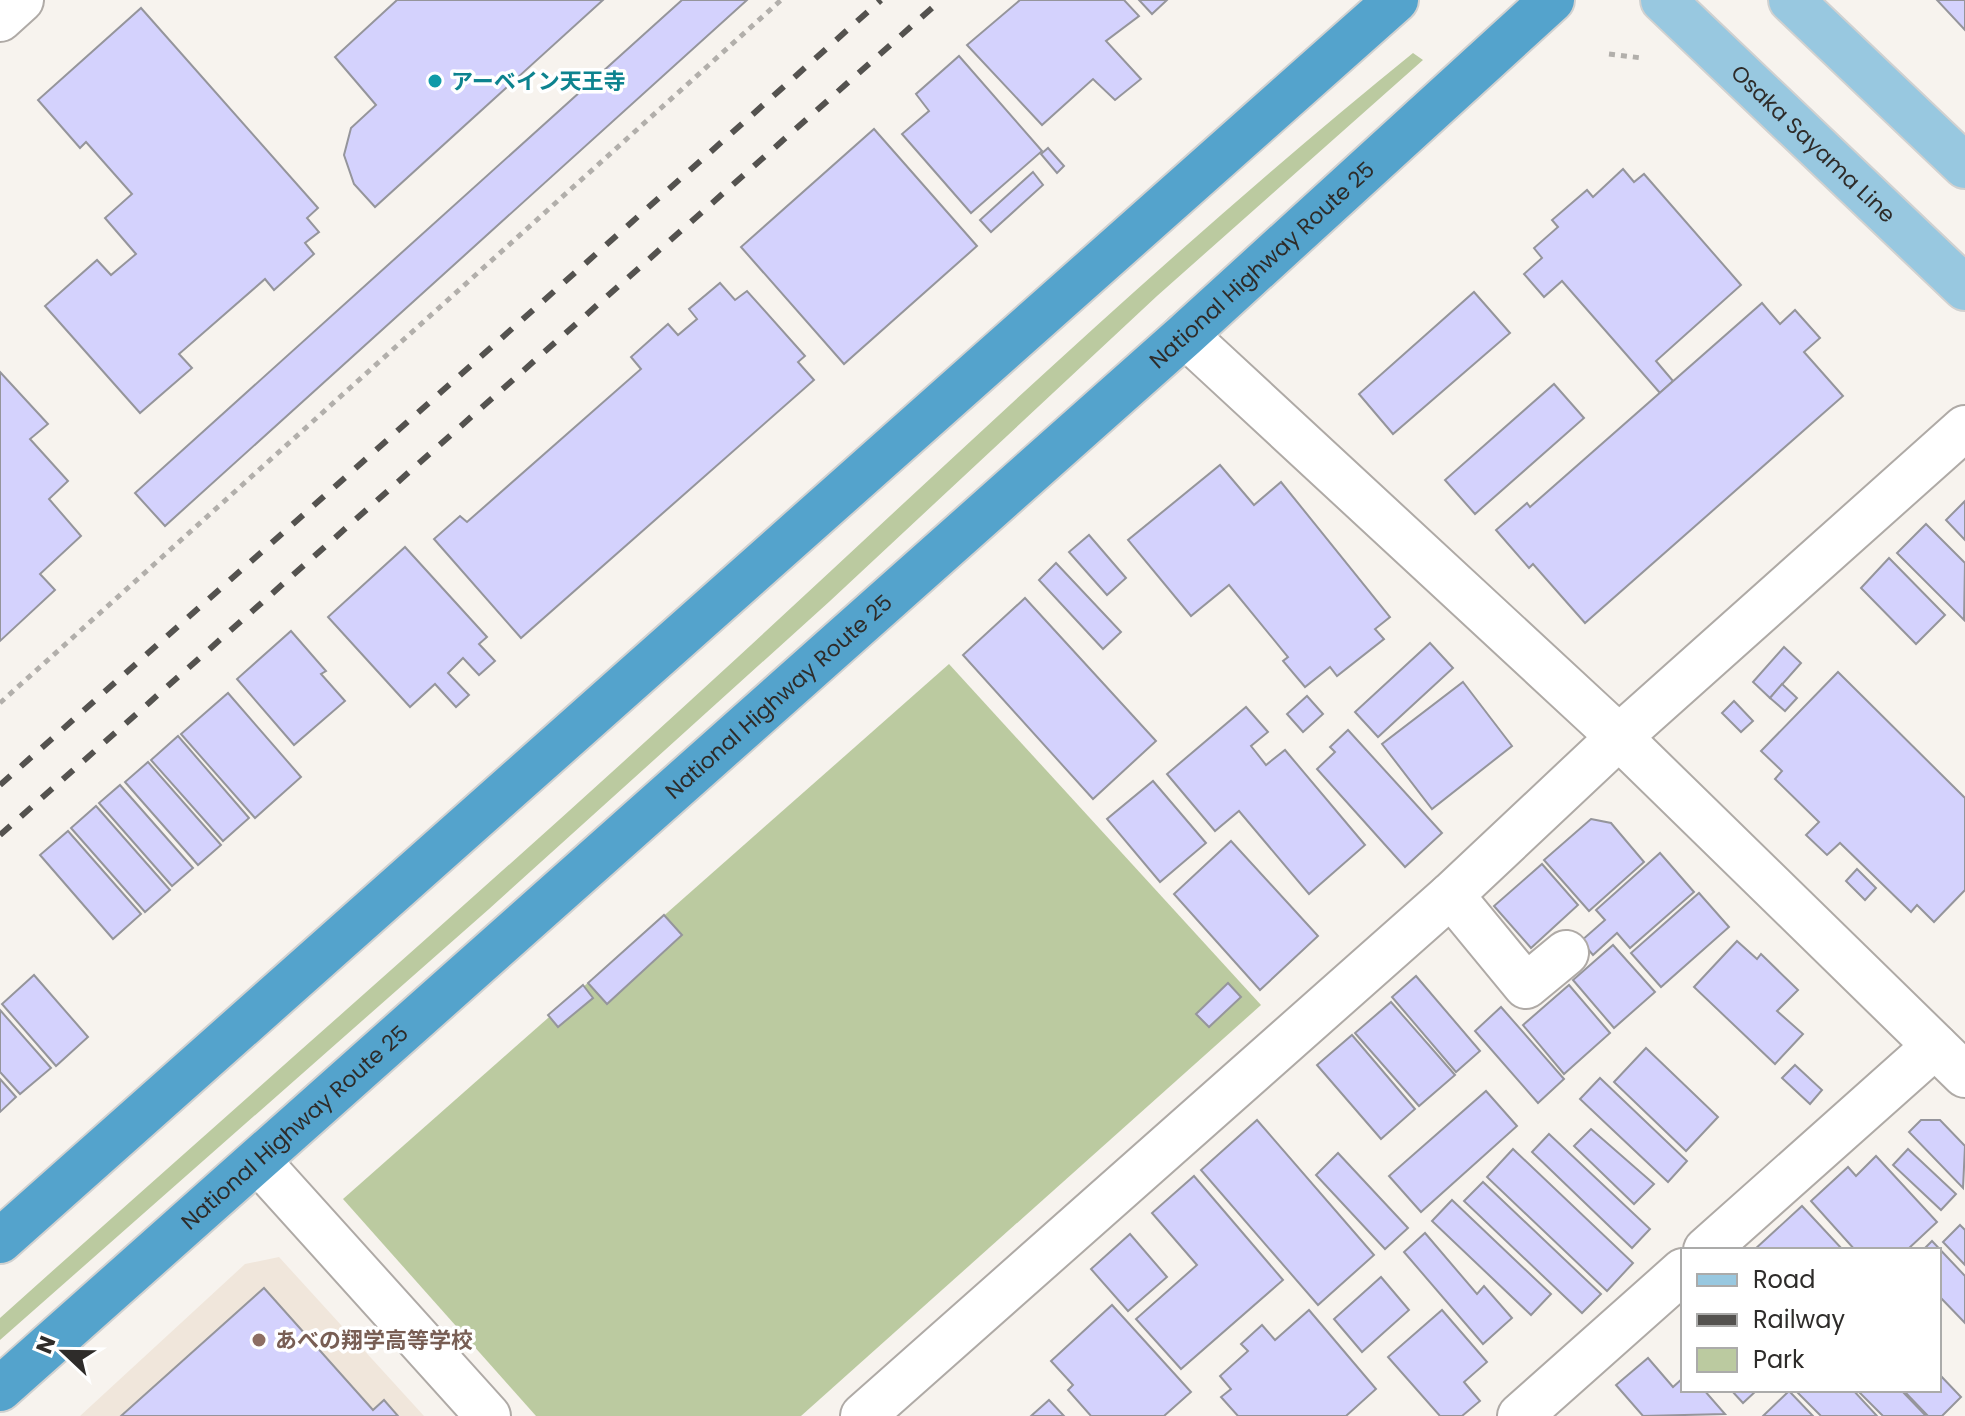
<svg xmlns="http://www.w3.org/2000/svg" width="1965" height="1416" viewBox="0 0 1965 1416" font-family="Poppins,'Noto Sans JP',sans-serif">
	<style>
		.built { fill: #f0e6db }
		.green { fill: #bbcaa0 }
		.building { fill: #d4d2fd; stroke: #95959b; stroke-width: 2 }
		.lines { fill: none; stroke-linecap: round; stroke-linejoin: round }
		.street-casing { stroke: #afaaa6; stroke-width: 48 }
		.secondary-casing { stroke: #afaaa6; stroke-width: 48 }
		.primary-casing { stroke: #d1d1d0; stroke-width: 48 }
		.highway-casing { stroke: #d1d1d0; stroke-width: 48 }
		.path { stroke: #b2afab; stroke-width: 5; stroke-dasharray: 6 6; stroke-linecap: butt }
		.street { stroke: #fff; stroke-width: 44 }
		.secondary { stroke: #fff; stroke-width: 44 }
		.primary { stroke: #98c8e0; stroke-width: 44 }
		.highway { stroke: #54a3cc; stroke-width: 44 }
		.rail { stroke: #54524f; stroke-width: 6; stroke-dasharray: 14 14; stroke-linecap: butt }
		.culture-dot { fill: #0f9aa8; stroke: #fff; stroke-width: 3 }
		.education-dot { fill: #8d6e63; stroke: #fff; stroke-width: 3 }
		.labels { text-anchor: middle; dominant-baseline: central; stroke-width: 7; stroke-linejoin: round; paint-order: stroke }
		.culture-label { font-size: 22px; font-weight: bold; fill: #0d838f; stroke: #fff; text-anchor: start }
		.street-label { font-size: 22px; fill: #2e2c2a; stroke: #fff }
		.education-label { font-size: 22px; font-weight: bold; fill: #785e54; stroke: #fff; text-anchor: start }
	</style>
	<rect width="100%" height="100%" fill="#f7f3ee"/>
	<!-- built -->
	<polygon class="built" points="279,1257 424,1416 80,1416 245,1264"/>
	<!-- green -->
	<g class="green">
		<path d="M1413 53 1423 60 1157 296 830 601 489 909 0 1340V1318C246 1097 496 880 738 657 960 452 1178 243 1413 53Z"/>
		<polygon points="949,664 1261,1005 801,1416 536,1416 343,1199"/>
	</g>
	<!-- building -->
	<g class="building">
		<polygon points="397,0 603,0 375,207 354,184 344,155 351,128 376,105 335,57"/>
		<polygon points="682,0 747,0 165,526 135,493"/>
		<polygon points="1020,0 1124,0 1139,16 1106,41 1141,79 1115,100 1093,79 1042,125 967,45"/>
		<polygon points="1139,0 1167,0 1152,14"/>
		<polygon points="1937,0 1965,0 1965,30"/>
		<polygon points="141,8 318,208 307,218 319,232 305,243 314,254 274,290 265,279 179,354 192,368 140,413 45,306 97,260 111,275 136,254 105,218 132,194 86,142 80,148 38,100"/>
		<polygon points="959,56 1042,151 971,213 902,134 929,111 916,94"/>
		<polygon points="874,129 977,246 844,364 741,247"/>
		<polygon points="1048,148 1064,166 1057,173 1041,154"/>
		<polygon points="1623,169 1634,182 1644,174 1741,285 1656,361 1673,381 1660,393 1562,281 1544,297 1524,274 1542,258 1534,248 1558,227 1552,220 1587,190 1593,197"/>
		<polygon points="1033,172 1043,185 991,232 980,220"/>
		<polygon points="720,283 735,300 747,291 805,356 798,362 814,380 521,638 434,539 460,516 467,522 641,369 631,357 668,324 678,335 697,319 689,309"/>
		<polygon points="1474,292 1510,333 1393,434 1359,394"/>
		<polygon points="1762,303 1780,324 1795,310 1820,338 1804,352 1843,396 1585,623 1533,564 1529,568 1496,530 1527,503 1530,507"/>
		<polygon points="0,372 48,424 30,439 68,481 49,499 81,536 40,574 55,590 0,641"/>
		<polygon points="1554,384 1584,418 1475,514 1445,480"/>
		<polygon points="1220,465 1254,505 1281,482 1390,617 1375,629 1384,639 1337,676 1330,667 1305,687 1283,661 1288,657 1229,585 1191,616 1128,540"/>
		<polygon points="1965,501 1965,540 1946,520"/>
		<polygon points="1926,524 1965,563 1964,620 1897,553"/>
		<polygon points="1089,535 1126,578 1107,595 1069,552"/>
		<polygon points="405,547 487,637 479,644 495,661 479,675 463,658 448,673 469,695 456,707 435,684 410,707 328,617"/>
		<polygon points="1889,558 1945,615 1916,644 1861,588"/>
		<polygon points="1056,563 1121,632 1103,649 1039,580"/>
		<polygon points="1025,598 1156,741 1093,799 963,655"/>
		<polygon points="291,631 326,671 321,674 345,701 294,745 237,679"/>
		<polygon points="1430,643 1453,668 1378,737 1355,712"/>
		<polygon points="1784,647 1801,663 1770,698 1753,682"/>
		<polygon points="1838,672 1965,798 1965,890 1934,922 1917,905 1911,912 1840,843 1827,855 1806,835 1819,822 1775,779 1782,771 1761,751"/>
		<polygon points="1463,682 1512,746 1432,809 1382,744"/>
		<polygon points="1782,684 1797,698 1785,711 1770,698"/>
		<polygon points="228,693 301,777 255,818 181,734"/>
		<polygon points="1307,696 1323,714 1303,732 1287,714"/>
		<polygon points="1734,701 1753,721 1741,732 1722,713"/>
		<polygon points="1246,707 1268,732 1251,746 1266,765 1285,750 1365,845 1309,894 1239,811 1215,831 1167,774"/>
		<polygon points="1348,730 1442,833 1405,867 1317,769 1335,752 1330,747"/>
		<polygon points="178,736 249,818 223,841 151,760"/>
		<polygon points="148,762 221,845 198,865 125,782"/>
		<polygon points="1153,781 1206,843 1160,882 1107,819"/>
		<polygon points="120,785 193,868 172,886 99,803"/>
		<polygon points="96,806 170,890 145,912 71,828"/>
		<polygon points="1591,819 1611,823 1644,862 1589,911 1544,860"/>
		<polygon points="68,831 141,914 113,939 40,855"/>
		<polygon points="1231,841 1318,936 1260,990 1174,894"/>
		<polygon points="1660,853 1694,892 1630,948 1617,933 1593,955 1581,941 1605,920 1596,910"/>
		<polygon points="1542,864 1578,905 1531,948 1494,906"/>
		<polygon points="1857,869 1876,888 1865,900 1846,881"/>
		<polygon points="1699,893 1729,927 1661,987 1631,953"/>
		<polygon points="664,915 682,935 607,1004 588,983"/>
		<polygon points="1737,941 1757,959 1761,954 1798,990 1777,1011 1803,1034 1775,1064 1694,987"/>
		<polygon points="1613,945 1655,992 1614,1028 1573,980"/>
		<polygon points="34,975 88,1037 56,1066 2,1004"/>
		<polygon points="1416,976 1480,1051 1456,1072 1392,997"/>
		<polygon points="1228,983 1241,997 1209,1027 1196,1014"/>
		<polygon points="583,985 593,998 558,1027 548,1015"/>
		<polygon points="1569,985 1610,1033 1564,1074 1523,1025"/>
		<polygon points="1391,1002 1455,1075 1419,1106 1355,1033"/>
		<polygon points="1501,1007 1564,1079 1538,1103 1475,1031"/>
		<polygon points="0,1010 51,1068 20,1094 0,1072"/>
		<polygon points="1352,1035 1415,1109 1381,1139 1317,1065"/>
		<polygon points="1646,1048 1718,1117 1686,1151 1614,1082"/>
		<polygon points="1795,1065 1822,1090 1810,1104 1782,1078"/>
		<polygon points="1600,1078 1687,1161 1668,1182 1580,1099"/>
		<polygon points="0,1079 16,1097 0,1112"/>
		<polygon points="1486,1091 1517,1126 1421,1212 1389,1176"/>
		<polygon points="1257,1120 1374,1255 1318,1305 1201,1170"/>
		<polygon points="1921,1120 1940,1120 1965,1146 1963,1188 1909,1132"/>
		<polygon points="1591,1129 1654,1184 1634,1204 1574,1146"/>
		<polygon points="1549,1134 1650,1229 1632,1248 1532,1152"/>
		<polygon points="1513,1149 1633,1263 1607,1291 1487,1177"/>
		<polygon points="1908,1149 1956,1194 1941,1210 1893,1165"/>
		<polygon points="1338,1153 1408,1228 1385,1249 1316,1175"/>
		<polygon points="1876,1156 1937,1222 1907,1250 1855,1250 1811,1201 1848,1167 1856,1176"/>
		<polygon points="1194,1176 1283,1280 1181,1369 1136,1319 1197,1265 1152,1213"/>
		<polygon points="1483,1182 1601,1294 1582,1313 1464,1201"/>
		<polygon points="1452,1200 1551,1294 1531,1315 1432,1221"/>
		<polygon points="1802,1206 1843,1250 1754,1250"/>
		<polygon points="1960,1225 1965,1230 1965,1265 1943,1242"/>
		<polygon points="1425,1233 1477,1294 1484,1286 1512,1318 1483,1344 1404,1252"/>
		<polygon points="1130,1234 1167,1277 1128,1311 1091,1269"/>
		<polygon points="1932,1241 1965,1276 1965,1323 1939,1296 1939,1250 1923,1250"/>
		<polygon points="1381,1277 1409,1310 1362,1352 1334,1319"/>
		<polygon points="264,1288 373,1410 384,1400 398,1416 121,1416"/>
		<polygon points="1112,1305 1191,1392 1164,1416 1091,1416 1068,1390 1073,1385 1051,1361"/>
		<polygon points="1309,1310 1376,1389 1346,1416 1238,1416 1221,1397 1231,1389 1220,1376 1248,1351 1241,1344 1262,1325 1275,1340"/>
		<polygon points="1442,1310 1487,1362 1464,1382 1480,1401 1462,1416 1440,1416 1388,1357"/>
		<polygon points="1648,1358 1673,1387 1683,1378 1683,1390 1704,1390 1725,1414 1643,1416 1616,1385"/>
		<polygon points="1939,1374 1961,1397 1942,1416 1928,1416 1903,1390 1939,1390"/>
		<polygon points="1731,1390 1757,1390 1743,1403"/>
		<polygon points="1795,1390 1853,1390 1877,1416 1821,1416"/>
		<polygon points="1857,1390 1901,1390 1926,1416 1883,1416"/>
		<polygon points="1789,1391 1813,1416 1763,1416"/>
		<polygon points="1049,1400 1064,1416 1031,1416"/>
	</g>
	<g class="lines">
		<!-- street casing -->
		<g class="street-casing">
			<g id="street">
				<polyline points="1185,335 1619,737 1965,1075"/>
				<polyline points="1451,895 1526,986 1566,953"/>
				<polyline points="258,1161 488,1416"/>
				<polyline points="1706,1250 1935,1046"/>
				<polyline points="863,1416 1451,895 1619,737 1965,428"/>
				<polyline points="1520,1416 1683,1271"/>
			</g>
		</g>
		<!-- secondary casing -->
		<g class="secondary-casing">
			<polyline id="secondary" points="0,19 21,0"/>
		</g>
		<!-- primary casing -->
		<g class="primary-casing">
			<g id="primary">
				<path id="s1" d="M1663 0 1965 288"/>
				<polyline points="1791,0 1965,166"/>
			</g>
		</g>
		<!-- highway casing -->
		<g class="highway-casing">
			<g id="highway">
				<polyline points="0,1241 1396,0"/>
				<path id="s2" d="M0 1389 1185 335 1552 0"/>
			</g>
		</g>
		<!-- path -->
		<g class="path">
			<polyline points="1609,54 1642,58"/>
			<polyline points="0,703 781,0"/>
		</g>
		<!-- street -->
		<use href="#street" class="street"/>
		<!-- secondary -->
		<use href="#secondary" class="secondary"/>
		<!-- primary -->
		<use href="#primary" class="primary"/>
		<!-- highway -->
		<use href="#highway" class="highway"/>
		<!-- rail -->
		<g class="rail">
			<polyline points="0,785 881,0"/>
			<polyline points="0,835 941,0"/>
		</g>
	</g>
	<!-- markers -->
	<circle class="culture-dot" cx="435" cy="81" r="8"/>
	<circle class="education-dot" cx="259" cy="1340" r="8"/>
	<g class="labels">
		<!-- culture labels -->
		<g class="culture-label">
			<text x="451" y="81">アーベイン天王寺</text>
		</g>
		<!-- street labels -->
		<g class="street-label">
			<text stroke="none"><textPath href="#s1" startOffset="208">Osaka Sayama Line</textPath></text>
			<text stroke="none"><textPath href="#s2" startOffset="1690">National Highway Route 25</textPath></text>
			<text stroke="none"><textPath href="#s2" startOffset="1042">National Highway Route 25</textPath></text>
			<text stroke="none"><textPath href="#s2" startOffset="394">National Highway Route 25</textPath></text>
		</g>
		<!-- education labels -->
		<g class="education-label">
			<text x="275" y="1340">あべの翔学高等学校</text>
		</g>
	</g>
	<!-- legend -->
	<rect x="1681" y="1248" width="260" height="144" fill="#ffffff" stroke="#ababaa" stroke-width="2"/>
	<rect x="1697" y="1274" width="40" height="12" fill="#98c8e0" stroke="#ababaa" stroke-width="2"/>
	<text x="1753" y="1288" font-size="24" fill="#2e2c2a">Road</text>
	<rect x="1697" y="1314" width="40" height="12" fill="#54524f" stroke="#ababaa" stroke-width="2"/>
	<text x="1753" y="1328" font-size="24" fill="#2e2c2a">Railway</text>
	<rect x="1697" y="1348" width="40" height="24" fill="#bbcaa0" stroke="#ababaa" stroke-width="2"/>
	<text x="1753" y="1368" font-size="24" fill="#2e2c2a">Park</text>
	<!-- north arrow -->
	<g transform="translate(64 1352) rotate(292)" stroke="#ffffff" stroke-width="6" paint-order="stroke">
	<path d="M0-6L14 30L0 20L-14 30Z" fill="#2e2c2a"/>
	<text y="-12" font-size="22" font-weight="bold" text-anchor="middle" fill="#2e2c2a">N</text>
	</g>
</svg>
